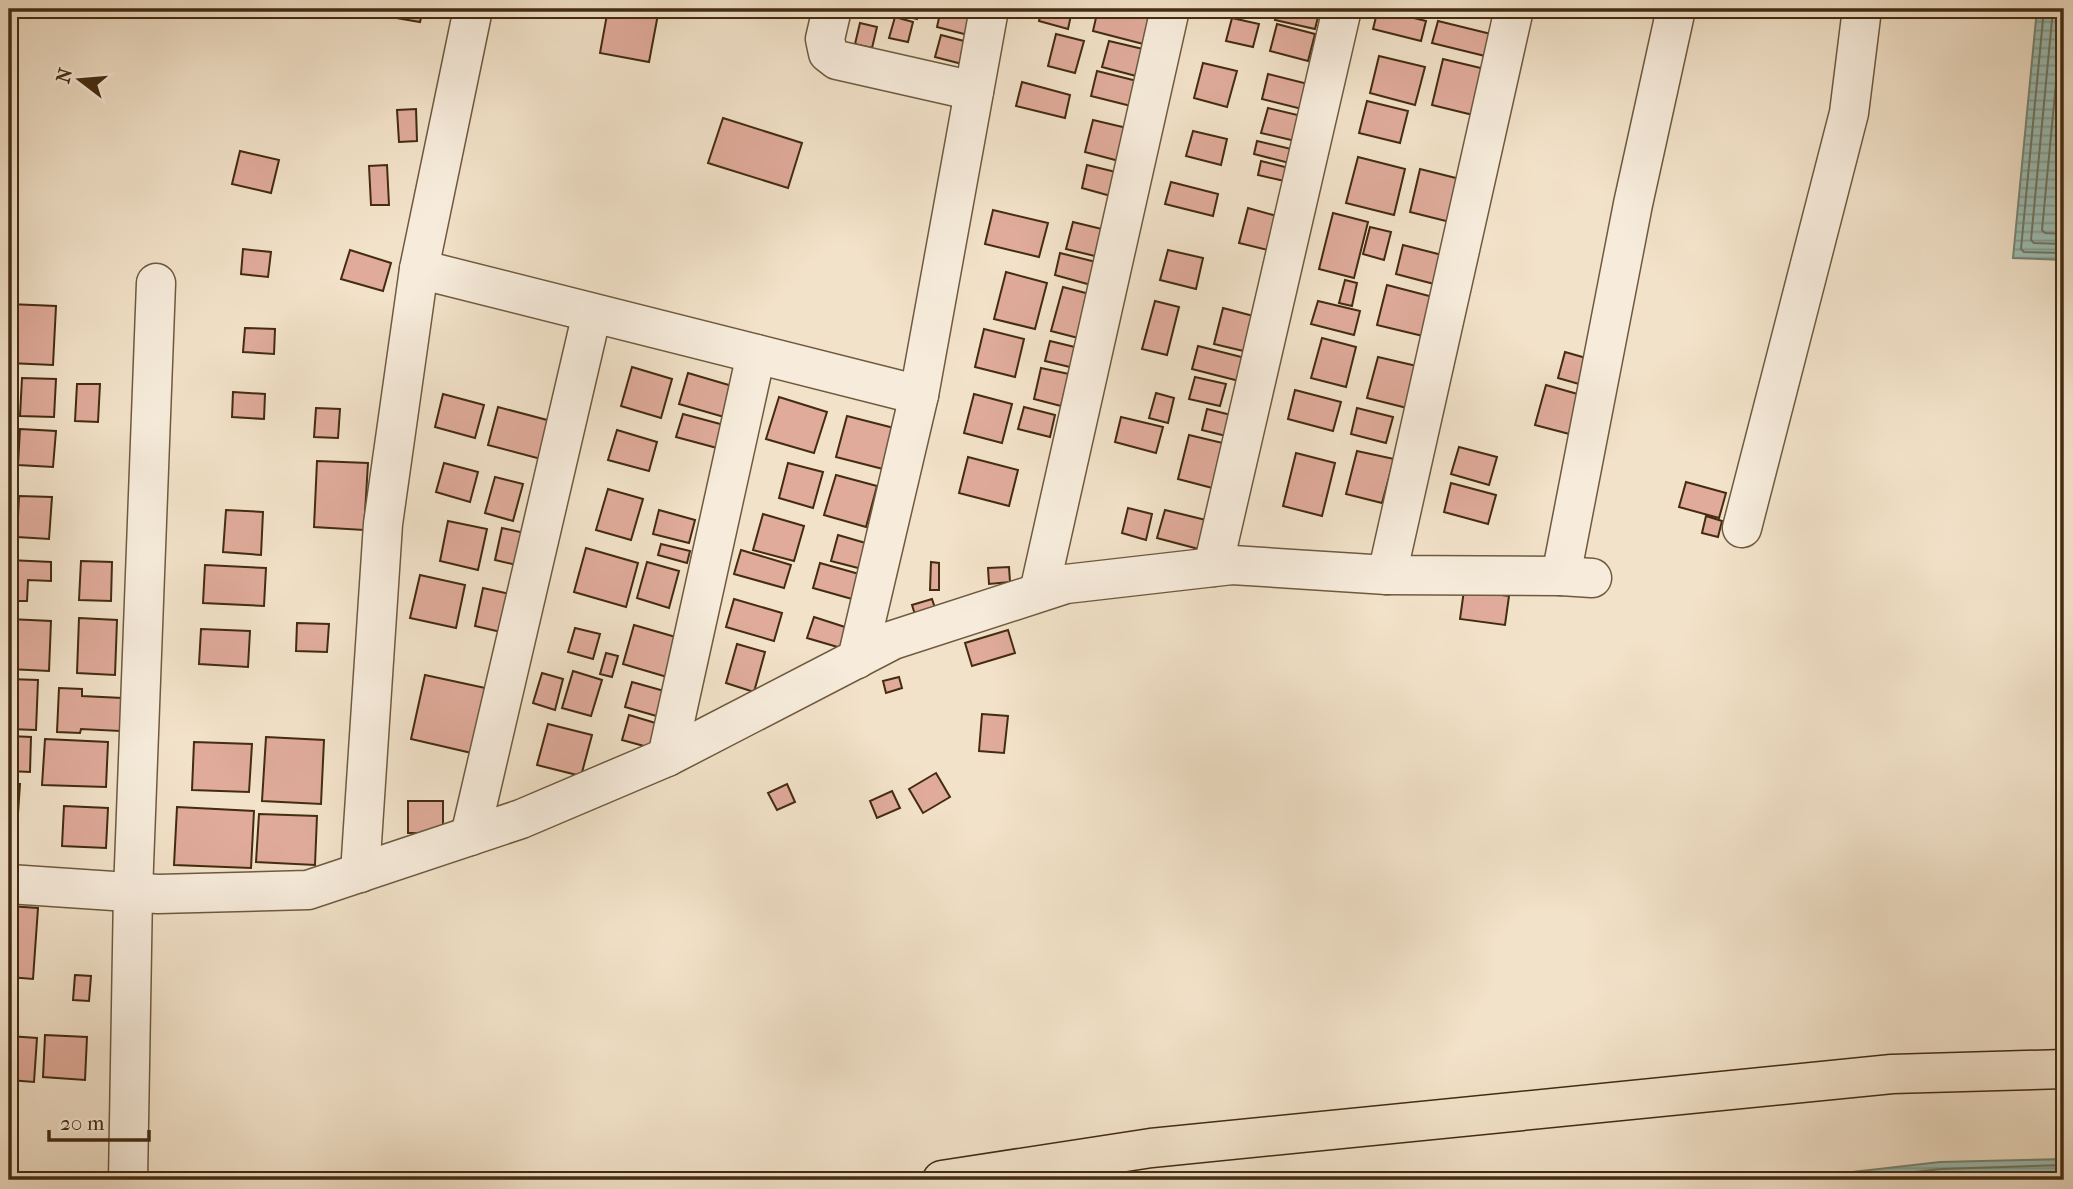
<svg xmlns="http://www.w3.org/2000/svg" width="2073" height="1189" viewBox="0 0 2073 1189" font-family="'IM FELL French Canon',serif">
	<style>
		.water { fill: url(#water-rules); stroke: #788473; stroke-width: 2 }
		.lines { fill: none; stroke-linecap: round; stroke-linejoin: round }
		.shore { stroke: #6f7562; stroke-width: 2 }
		.building { fill: #e0ab9b; stroke: #432c10; stroke-width: 2 }
		.minor-casing { stroke: #6f5a3e; stroke-width: 41 }
		.major-casing { stroke: #432c10; stroke-width: 41 }
		.minor { stroke: #f7ecdc; stroke-width: 38 }
		.major { stroke: #f2e2c9; stroke-width: 38 }
	</style>
	<defs>
		<pattern id="water-rules" width="6" height="5" patternUnits="userSpaceOnUse" patternTransform="scale(1.75)"><rect width="6" height="5" fill="#9bbeb5"/><path d="M0 2.5h6" fill="none" stroke="#809b92"/></pattern>
	</defs>
	<rect width="100%" height="100%" fill="#f2e2c9"/>
	<filter id="stains"><feTurbulence type="fractalNoise" baseFrequency=".00286" numOctaves="4"/><feColorMatrix values="0 0 0 0 .2 0 0 0 0 .09 0 0 0 0 .02 0 0 0 .5 -.17"/></filter>
	<radialGradient id="worn" r=".72"><stop offset=".6" stop-color="#630" stop-opacity="0"/><stop offset="1" stop-color="#630" stop-opacity=".3"/></radialGradient>
	<!-- water -->
	<g class="water">
		<polygon points="2037,9 2064,9 2064,260 2013,258"/>
		<polygon points="2064,1159 2064,1180 1782,1180 1940,1162"/>
	</g>
	<g class="lines">
		<!-- shore -->
		<g class="shore">
			<polyline points="2044,9 2021,249 2024,252 2064,253"/>
			<polyline points="2053,9 2031,240 2034,243 2064,244"/>
			<polyline points="2063,9 2042,230 2045,233 2064,234"/>
			<polyline points="1844,1180 1941,1169 2064,1165"/>
			<polyline points="1921,1180 2064,1174"/>
		</g>
	</g>
	<!-- building -->
	<g class="building">
		<polygon points="374,9 423,9 420,22 373,14"/>
		<polygon points="608,9 659,9 649,62 600,53"/>
		<polygon points="876,9 919,9 917,19"/>
		<polygon points="941,9 963,9 974,11 968,35 937,27"/>
		<polygon points="1042,9 1071,15 1068,29 1039,21"/>
		<polygon points="1098,9 1161,9 1151,46 1093,31"/>
		<polygon points="1278,9 1320,9 1315,29 1275,20"/>
		<polygon points="1378,9 1426,21 1421,41 1373,29"/>
		<polygon points="1393,9 1414,9 1412,14"/>
		<polygon points="1821,9 1856,9 1856,14 1821,13"/>
		<polygon points="895,17 913,22 908,42 889,38"/>
		<polygon points="1232,18 1259,24 1253,47 1226,41"/>
		<polygon points="1438,21 1491,34 1485,56 1432,43"/>
		<polygon points="860,23 877,27 872,48 855,44"/>
		<polygon points="1277,24 1315,34 1308,61 1270,51"/>
		<polygon points="1056,34 1084,41 1075,73 1048,66"/>
		<polygon points="941,35 968,42 962,64 935,57"/>
		<polygon points="1109,41 1143,49 1136,76 1102,67"/>
		<polygon points="1379,56 1425,67 1415,105 1370,93"/>
		<polygon points="1443,59 1485,69 1473,115 1432,105"/>
		<polygon points="1203,63 1237,71 1227,107 1194,98"/>
		<polygon points="1097,71 1137,81 1131,106 1091,96"/>
		<polygon points="1268,74 1312,85 1306,110 1262,99"/>
		<polygon points="1022,82 1070,95 1065,118 1016,106"/>
		<polygon points="1367,101 1408,111 1400,143 1359,133"/>
		<polygon points="1268,108 1310,118 1304,143 1261,133"/>
		<polygon points="416,109 417,141 399,142 397,110"/>
		<polygon points="723,118 802,143 788,188 708,163"/>
		<polygon points="1093,120 1127,128 1119,161 1085,152"/>
		<polygon points="1193,131 1227,139 1221,165 1186,156"/>
		<polygon points="1257,141 1304,152 1301,166 1254,154"/>
		<polygon points="240,151 279,160 271,193 232,184"/>
		<polygon points="1358,157 1405,169 1394,215 1346,203"/>
		<polygon points="1261,161 1293,169 1289,182 1258,175"/>
		<polygon points="387,165 389,205 371,205 369,166"/>
		<polygon points="1087,165 1124,174 1118,198 1082,188"/>
		<polygon points="1420,169 1460,179 1450,222 1410,212"/>
		<polygon points="1171,182 1218,194 1213,216 1165,204"/>
		<polygon points="1248,208 1284,218 1276,252 1239,243"/>
		<polygon points="993,210 1048,223 1039,257 985,244"/>
		<polygon points="1333,213 1368,222 1354,278 1319,269"/>
		<polygon points="1073,222 1106,230 1099,257 1066,249"/>
		<polygon points="1370,227 1391,232 1384,260 1363,254"/>
		<polygon points="1403,245 1442,255 1434,284 1396,274"/>
		<polygon points="243,249 271,252 268,277 241,274"/>
		<polygon points="350,250 391,263 383,291 341,279"/>
		<polygon points="1168,250 1203,258 1196,289 1160,280"/>
		<polygon points="1060,253 1096,262 1091,285 1055,275"/>
		<polygon points="1006,272 1047,283 1035,329 994,319"/>
		<polygon points="1345,280 1357,283 1352,306 1339,303"/>
		<polygon points="1387,285 1433,297 1423,336 1377,325"/>
		<polygon points="1063,287 1097,296 1086,340 1051,331"/>
		<polygon points="1155,301 1179,307 1167,355 1142,349"/>
		<polygon points="1318,301 1360,311 1354,335 1311,324"/>
		<polygon points="9,304 56,306 53,365 9,363"/>
		<polygon points="1223,308 1261,318 1252,353 1214,344"/>
		<polygon points="245,328 275,329 274,354 243,352"/>
		<polygon points="984,329 1024,339 1015,377 975,367"/>
		<polygon points="1322,338 1356,347 1346,387 1311,378"/>
		<polygon points="1050,341 1083,349 1078,369 1045,361"/>
		<polygon points="1198,346 1257,361 1251,384 1192,369"/>
		<polygon points="1565,352 1593,360 1586,386 1558,378"/>
		<polygon points="1378,357 1421,367 1411,409 1367,398"/>
		<polygon points="632,367 672,379 661,418 621,406"/>
		<polygon points="1041,368 1069,374 1061,406 1034,399"/>
		<polygon points="688,373 739,388 731,419 679,404"/>
		<polygon points="1195,377 1226,384 1220,406 1189,399"/>
		<polygon points="22,378 56,379 54,417 20,416"/>
		<polygon points="77,384 100,384 98,422 75,421"/>
		<polygon points="1546,385 1588,397 1577,436 1535,425"/>
		<polygon points="1295,390 1341,402 1333,431 1288,419"/>
		<polygon points="233,392 265,394 264,419 232,417"/>
		<polygon points="1156,393 1174,398 1168,423 1149,418"/>
		<polygon points="443,394 484,405 475,438 435,427"/>
		<polygon points="974,394 1012,404 1002,443 964,433"/>
		<polygon points="779,397 827,412 814,453 766,439"/>
		<polygon points="498,407 551,421 541,459 488,445"/>
		<polygon points="1024,407 1055,415 1050,437 1018,429"/>
		<polygon points="316,408 340,409 338,438 314,437"/>
		<polygon points="1357,408 1393,417 1386,443 1351,434"/>
		<polygon points="1207,409 1235,416 1230,437 1202,430"/>
		<polygon points="683,414 724,425 717,448 676,437"/>
		<polygon points="847,416 894,428 883,469 836,457"/>
		<polygon points="1121,417 1163,427 1156,453 1115,442"/>
		<polygon points="9,418 14,419 11,468 9,468"/>
		<polygon points="20,429 56,431 53,467 18,465"/>
		<polygon points="617,430 657,442 649,471 608,460"/>
		<polygon points="1189,435 1231,445 1220,490 1178,479"/>
		<polygon points="1459,447 1497,457 1489,485 1451,474"/>
		<polygon points="1357,451 1394,459 1382,503 1346,494"/>
		<polygon points="1296,453 1335,463 1322,516 1283,506"/>
		<polygon points="968,457 1018,470 1009,506 959,493"/>
		<polygon points="317,461 368,463 364,530 314,527"/>
		<polygon points="444,463 478,472 470,502 436,492"/>
		<polygon points="788,463 823,472 813,508 779,498"/>
		<polygon points="836,475 877,486 866,527 824,515"/>
		<polygon points="495,477 523,484 513,521 485,513"/>
		<polygon points="1686,482 1726,493 1719,518 1679,507"/>
		<polygon points="1451,483 1496,495 1488,524 1444,512"/>
		<polygon points="608,489 643,499 631,540 596,530"/>
		<polygon points="19,496 52,497 49,539 17,537"/>
		<polygon points="1128,508 1152,514 1146,540 1122,533"/>
		<polygon points="226,510 263,512 261,555 223,552"/>
		<polygon points="659,510 695,520 689,543 653,534"/>
		<polygon points="1165,510 1214,522 1206,551 1157,538"/>
		<polygon points="763,514 804,526 794,561 753,550"/>
		<polygon points="1706,516 1722,521 1718,537 1702,533"/>
		<polygon points="448,521 487,529 478,570 440,561"/>
		<polygon points="502,528 529,534 521,566 495,560"/>
		<polygon points="838,535 869,544 862,569 831,561"/>
		<polygon points="661,544 690,551 687,563 658,555"/>
		<polygon points="586,548 638,563 626,607 574,592"/>
		<polygon points="741,550 791,565 784,588 734,574"/>
		<polygon points="9,560 51,562 51,581 28,580 27,601 9,601"/>
		<polygon points="81,561 112,562 111,601 79,600"/>
		<polygon points="647,562 679,571 669,608 637,598"/>
		<polygon points="931,562 939,563 939,590 930,590"/>
		<polygon points="820,563 859,574 852,599 813,588"/>
		<polygon points="205,565 266,568 264,606 203,603"/>
		<polygon points="1009,567 1010,582 989,584 988,568"/>
		<polygon points="420,575 465,585 456,628 410,618"/>
		<polygon points="483,588 510,594 501,632 475,626"/>
		<polygon points="1464,590 1509,596 1505,625 1460,619"/>
		<polygon points="734,599 782,613 774,641 726,627"/>
		<polygon points="932,599 937,614 917,621 912,605"/>
		<polygon points="814,617 848,628 841,648 807,638"/>
		<polygon points="79,618 117,620 115,675 77,673"/>
		<polygon points="9,619 51,621 49,671 9,669"/>
		<polygon points="297,623 329,624 327,652 296,651"/>
		<polygon points="634,625 679,638 667,677 623,664"/>
		<polygon points="575,628 600,634 593,659 568,652"/>
		<polygon points="201,629 250,631 248,667 199,664"/>
		<polygon points="1008,630 1015,653 972,666 965,643"/>
		<polygon points="737,644 765,652 754,692 726,683"/>
		<polygon points="606,653 618,656 612,677 600,674"/>
		<polygon points="573,671 602,680 591,716 562,708"/>
		<polygon points="542,673 563,679 555,710 533,703"/>
		<polygon points="425,675 490,689 476,754 411,739"/>
		<polygon points="899,677 902,688 886,693 883,681"/>
		<polygon points="9,679 38,680 36,730 9,729"/>
		<polygon points="632,682 675,694 667,719 625,707"/>
		<polygon points="59,688 82,689 82,696 122,698 120,731 81,729 80,733 57,732"/>
		<polygon points="982,714 1008,716 1004,753 979,751"/>
		<polygon points="629,715 662,725 655,749 622,740"/>
		<polygon points="548,724 592,735 581,776 537,765"/>
		<polygon points="9,736 31,737 30,772 9,771"/>
		<polygon points="266,737 324,740 321,804 262,801"/>
		<polygon points="45,739 108,742 106,787 42,785"/>
		<polygon points="194,742 252,744 249,792 192,790"/>
		<polygon points="936,773 950,797 923,813 909,789"/>
		<polygon points="9,784 20,784 17,828 9,827"/>
		<polygon points="787,784 795,802 777,810 768,793"/>
		<polygon points="892,791 900,808 877,818 870,801"/>
		<rect x="408" y="801" width="35" height="32"/>
		<polygon points="64,806 108,808 106,848 62,846"/>
		<polygon points="177,807 254,811 251,868 174,865"/>
		<polygon points="259,814 317,816 315,865 256,862"/>
		<polygon points="9,906 38,908 33,979 9,977"/>
		<polygon points="75,975 91,976 89,1001 73,1000"/>
		<polygon points="45,1035 87,1037 85,1080 43,1077"/>
		<polygon points="9,1036 37,1038 34,1082 9,1080"/>
		<polygon points="9,1132 13,1133 11,1176 9,1175"/>
	</g>
	<g class="lines">
		<!-- minor casing -->
		<g class="minor-casing">
			<g id="minor">
				<polyline points="832,9 825,39 828,53 837,60 974,91"/>
				<polyline points="419,269 919,395"/>
				<polyline points="1742,528 1849,113 1862,9"/>
				<polyline points="1213,567 1342,9"/>
				<polyline points="1387,575 1514,9"/>
				<polyline points="1561,576 1633,204 1676,9"/>
				<polyline points="1039,592 1170,9"/>
				<polyline points="857,659 919,395 989,9"/>
				<polyline points="667,757 756,354"/>
				<polyline points="470,836 592,313"/>
				<polyline points="360,873 383,524 419,269 473,9"/>
				<polyline points="9,884 158,894 308,890 521,819 667,757 893,640 1066,584 1232,565 1387,575 1561,576 1592,578"/>
				<polyline points="128,1180 133,892 156,283"/>
			</g>
		</g>
		<!-- major casing -->
		<g class="major-casing">
			<polyline id="major" points="942,1180 1151,1148 1892,1074 2064,1069"/>
		</g>
		<!-- minor -->
		<use href="#minor" class="minor"/>
		<!-- major -->
		<use href="#major" class="major"/>
	</g>
	<!-- margin -->
	<rect width="2073" height="1189" fill="none" stroke="#f2e2c9" stroke-width="35"/>
	<rect x="10" y="10" width="2052" height="1168" fill="none" stroke="#432c10" stroke-width="3.5"/>
	<rect x="18" y="18" width="2038" height="1154" fill="none" stroke="#432c10" stroke-width="2"/>
	<!-- north arrow -->
	<g transform="translate(80 80) rotate(286)" stroke="#f7ecdc" stroke-width="5" paint-order="stroke">
	<path d="M0-5L12 26L0 18L-12 26Z" fill="#432c10"/>
	<text y="-10" font-size="19" font-weight="bold" text-anchor="middle" fill="#432c10">N</text>
	</g>
	<!-- scale -->
	<path d="M49 1130v10h100v-10" fill="none" stroke="#432c10" stroke-width="3.5"/>
	<text x="60" y="1130" font-size="21" fill="#432c10" stroke="#f7ecdc" stroke-width="5" paint-order="stroke">20 m</text>
	<rect width="100%" height="100%" filter="url(#stains)"/>
	<rect width="100%" height="100%" fill="url(#worn)"/>
</svg>
